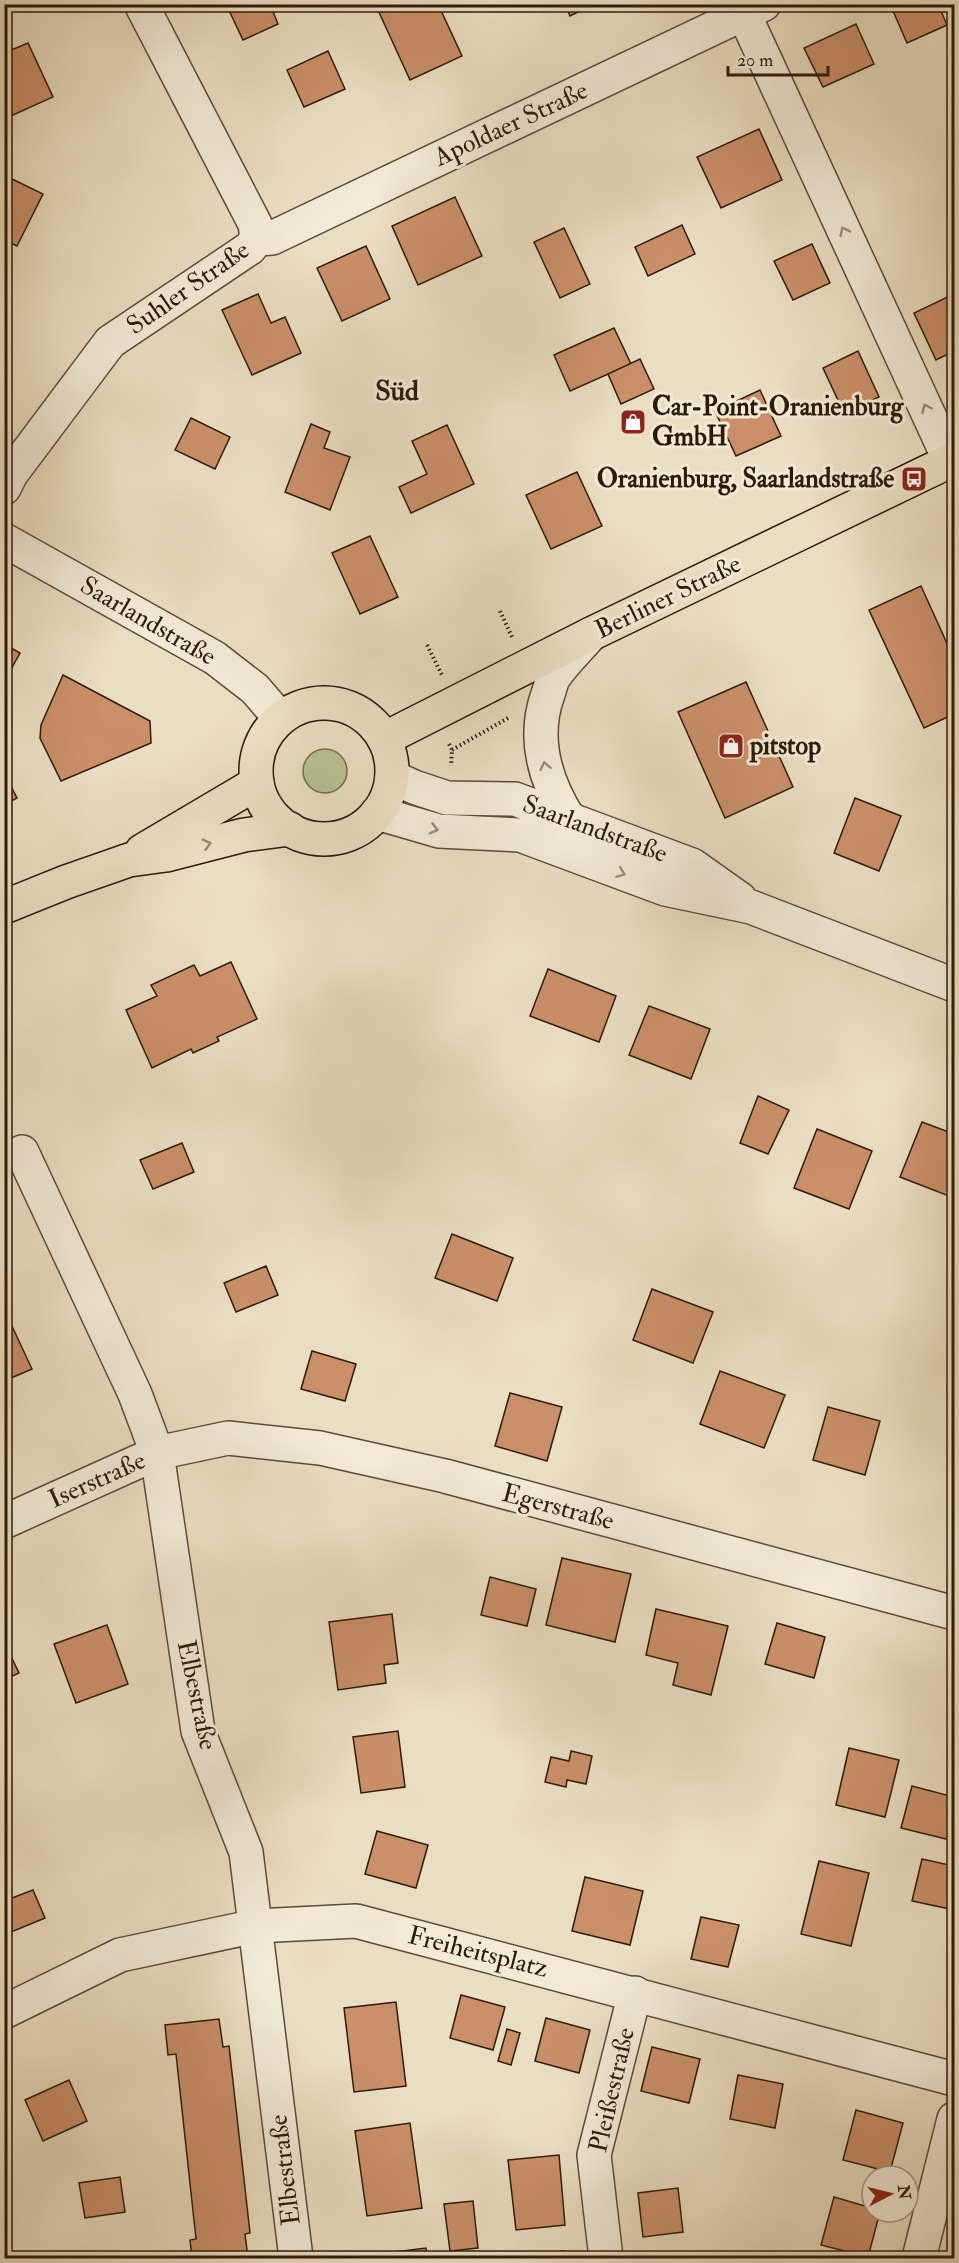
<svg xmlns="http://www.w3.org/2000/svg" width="959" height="2263" viewBox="0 0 959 2263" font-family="'IM FELL Double Pica',serif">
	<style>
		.green { fill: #b7c193; stroke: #726e4e; stroke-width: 1.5 }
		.building { fill: #ca8f69; stroke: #2d1b09; stroke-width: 1.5 }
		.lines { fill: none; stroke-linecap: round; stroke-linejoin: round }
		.minor-casing { stroke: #5c4c37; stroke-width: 36 }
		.major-casing { stroke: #2d1b09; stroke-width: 36 }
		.path { stroke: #2d1b09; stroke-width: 4; stroke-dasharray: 1.5 3; stroke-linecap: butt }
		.minor { stroke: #f1ead7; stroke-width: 33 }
		.major { stroke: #eadec2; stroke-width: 33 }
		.oneway { stroke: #998d7a }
		.oneway2 { stroke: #95866f }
		.labels { text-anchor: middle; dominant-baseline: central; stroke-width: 6; stroke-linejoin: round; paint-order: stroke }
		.street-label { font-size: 26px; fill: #2d1b09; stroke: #f1ead7 }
		.poi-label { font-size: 26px; font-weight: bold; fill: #2d1b09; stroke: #f1ead7; text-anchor: start }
		.quarter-label { font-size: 28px; font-weight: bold; fill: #2d1b09; stroke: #f1ead7 }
	</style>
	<rect width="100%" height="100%" fill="#eadec2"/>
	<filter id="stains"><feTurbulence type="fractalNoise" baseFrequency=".00333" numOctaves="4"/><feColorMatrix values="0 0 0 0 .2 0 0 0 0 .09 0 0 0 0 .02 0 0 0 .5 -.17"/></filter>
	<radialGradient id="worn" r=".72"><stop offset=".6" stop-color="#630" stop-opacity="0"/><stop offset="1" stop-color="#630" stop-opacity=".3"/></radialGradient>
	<!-- green -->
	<circle class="green" cx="325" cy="771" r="22"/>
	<!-- building -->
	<g class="building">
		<polygon points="226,4 270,4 278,24 243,40"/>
		<polygon points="390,4 438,4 462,56 410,80 378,10"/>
		<polygon points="565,4 595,4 570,16"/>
		<polygon points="890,4 938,4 947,25 907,43"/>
		<polygon points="856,24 874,64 823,87 804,48"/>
		<polygon points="28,43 53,97 4,119 4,53"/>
		<polygon points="328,51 345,89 304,107 287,70"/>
		<polygon points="759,129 782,180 721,208 697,157"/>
		<polygon points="4,175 43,194 17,246 4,240"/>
		<polygon points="455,197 482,256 418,285 392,226"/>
		<polygon points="682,225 695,254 648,276 635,247"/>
		<polygon points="564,228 590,284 560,298 534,242"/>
		<polygon points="812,244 830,283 793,300 774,261"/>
		<polygon points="366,246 390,299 342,321 317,268"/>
		<polygon points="258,294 271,323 285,317 301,353 252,375 222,310"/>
		<polygon points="954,294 954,351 936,360 914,313"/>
		<polygon points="614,328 631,364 570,391 554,355"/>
		<polygon points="858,351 879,397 844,413 823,368"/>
		<polygon points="640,359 654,389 621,404 608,374"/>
		<polygon points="760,390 781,436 736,456 715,411"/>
		<polygon points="191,418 230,437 215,469 175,450"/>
		<polygon points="311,424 330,432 324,448 350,457 330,510 285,492"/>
		<polygon points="447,425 474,484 411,513 399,487 427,474 412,441"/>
		<polygon points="577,472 602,526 551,549 526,495"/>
		<polygon points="370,536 398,597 360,614 332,553"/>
		<polygon points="921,586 954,659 954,714 924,728 869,610"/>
		<polygon points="4,644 20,653 4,682"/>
		<polygon points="63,675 150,721 151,743 61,781 40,738 41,725"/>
		<polygon points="746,682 793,787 725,818 678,712"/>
		<polygon points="4,773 17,798 4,805"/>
		<polygon points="855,798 901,816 879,871 834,853"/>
		<polygon points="231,962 257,1019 217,1037 219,1041 193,1053 191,1049 152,1068 126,1010 157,996 151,985 194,965 200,976"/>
		<polygon points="548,969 616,996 599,1042 530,1016"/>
		<polygon points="649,1006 710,1029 691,1079 629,1055"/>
		<polygon points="758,1096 789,1110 768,1154 740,1143"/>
		<polygon points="922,1122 954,1134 954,1198 900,1177"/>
		<polygon points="817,1129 872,1151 849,1209 794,1188"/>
		<polygon points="182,1143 194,1172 153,1189 140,1160"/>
		<polygon points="452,1234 513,1258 497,1301 435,1278"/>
		<polygon points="266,1266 278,1295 236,1312 224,1283"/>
		<polygon points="652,1289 713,1312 693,1363 633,1340"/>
		<polygon points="4,1309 32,1369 4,1381"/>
		<polygon points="312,1351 356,1364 345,1401 301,1389"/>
		<polygon points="720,1371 785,1395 764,1448 700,1424"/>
		<polygon points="510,1393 562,1407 547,1461 495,1446"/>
		<polygon points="828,1407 880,1421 865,1475 813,1460"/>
		<polygon points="562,1558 631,1574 615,1642 546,1625"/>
		<polygon points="490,1577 536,1589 527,1626 481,1615"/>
		<polygon points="656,1609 728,1626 711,1695 673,1685 678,1663 646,1655"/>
		<polygon points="392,1614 398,1663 384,1665 386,1683 338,1690 329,1622"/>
		<polygon points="777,1623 825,1637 814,1678 765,1664"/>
		<polygon points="107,1625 128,1684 76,1703 54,1644"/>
		<polygon points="4,1642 19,1673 4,1680"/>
		<polygon points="398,1731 405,1787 361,1793 353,1737"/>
		<polygon points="849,1748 899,1760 885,1817 836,1805"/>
		<polygon points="571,1751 592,1756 586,1784 567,1780 566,1787 545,1782 551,1757 569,1761"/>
		<polygon points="912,1786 954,1797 954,1841 901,1828"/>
		<polygon points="377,1831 428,1845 416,1888 365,1874"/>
		<polygon points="922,1859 954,1866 954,1889 950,1909 912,1901"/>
		<polygon points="819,1861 869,1873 851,1946 801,1934"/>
		<polygon points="585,1877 643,1891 630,1945 572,1931"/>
		<polygon points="33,1890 45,1918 4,1935 4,1901"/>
		<polygon points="701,1917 739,1925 728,1967 691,1959"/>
		<polygon points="461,1995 505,2007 493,2050 450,2038"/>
		<polygon points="396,2002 406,2086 354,2092 344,2008"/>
		<polygon points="546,2018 590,2030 579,2073 535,2061"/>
		<polygon points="219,2019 223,2047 229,2046 250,2233 245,2234 248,2258 192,2258 190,2240 196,2239 176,2054 168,2055 165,2025"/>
		<polygon points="507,2029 520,2033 511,2065 498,2061"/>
		<polygon points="652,2047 700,2059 689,2103 641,2091"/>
		<polygon points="738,2075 783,2084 775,2128 730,2119"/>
		<polygon points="69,2080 87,2121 43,2141 25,2100"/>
		<polygon points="856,2110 903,2123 890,2172 843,2160"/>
		<polygon points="410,2123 422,2208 367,2216 355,2131"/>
		<polygon points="559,2155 565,2225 516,2230 508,2160"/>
		<polygon points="120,2177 125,2212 85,2218 79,2183"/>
		<polygon points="678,2188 683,2232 643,2237 638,2193"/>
		<polygon points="834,2197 872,2208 872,2212 880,2212 868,2257 821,2245"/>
		<polygon points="473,2201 478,2248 450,2251 444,2204"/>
		<polygon points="426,2248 427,2258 371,2258 370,2255"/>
		<polygon points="564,2251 564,2258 518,2258 518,2256"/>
	</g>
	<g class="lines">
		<!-- minor casing -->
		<g class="minor-casing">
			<g id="minor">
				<polyline points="744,14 950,461"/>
				<polyline points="257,239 272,238 764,4"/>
				<polyline points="4,488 11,474 110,342 250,248 257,239 255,224 141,4"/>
				<polyline points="4,540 215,658 255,689 280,718"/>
				<polyline points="392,777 414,787 447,798 515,799 692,865 740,899"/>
				<polyline points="377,813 439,831 520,835 665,889 751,907 954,985"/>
				<path d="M569 819C545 781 532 738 548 694 550 689 551 682 554 677 564 662 579 648 591 634"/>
				<polyline points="22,1152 135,1394 157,1453 198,1731 246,1852 296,2258"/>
				<polyline points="4,1522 157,1453 228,1438 320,1448 445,1476 954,1613"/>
				<polyline points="4,2012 120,1955 256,1926 356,1921 954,2079"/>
				<polyline points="606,2258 594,2155 635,1993"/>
				<polyline points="919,2258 954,2119"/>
			</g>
		</g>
		<!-- major casing -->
		<g class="major-casing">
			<g id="major">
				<circle cx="324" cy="771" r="68"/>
				<polyline points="384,739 591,634 954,459"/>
				<polyline points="142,851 257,783"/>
				<polyline points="4,907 66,882 129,860 166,855 244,835 290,829"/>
			</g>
		</g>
		<!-- path -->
		<g class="path">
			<polyline points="500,611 512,637"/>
			<polyline points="427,645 442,675"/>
			<polyline points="449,744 452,750 451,766"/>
			<polyline points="452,750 508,718"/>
		</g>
		<!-- minor -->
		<use href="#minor" class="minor"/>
		<!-- major -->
		<use href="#major" class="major"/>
	</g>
	<!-- one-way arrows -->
	<defs><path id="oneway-chevron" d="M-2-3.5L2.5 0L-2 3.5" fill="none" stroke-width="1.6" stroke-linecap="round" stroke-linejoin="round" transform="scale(1.5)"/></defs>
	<g class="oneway">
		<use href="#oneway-chevron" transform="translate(844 231) rotate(-115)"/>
		<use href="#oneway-chevron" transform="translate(926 408) rotate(-115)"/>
		<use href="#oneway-chevron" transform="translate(545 766) rotate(-102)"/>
		<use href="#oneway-chevron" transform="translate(434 829) rotate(14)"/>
		<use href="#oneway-chevron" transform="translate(621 873) rotate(21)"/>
	</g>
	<use class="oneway2" href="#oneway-chevron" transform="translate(207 844) rotate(-15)"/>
	<!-- icons -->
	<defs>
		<g id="shop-square" transform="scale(1.35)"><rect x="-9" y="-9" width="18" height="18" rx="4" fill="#8f2418" stroke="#f1ead7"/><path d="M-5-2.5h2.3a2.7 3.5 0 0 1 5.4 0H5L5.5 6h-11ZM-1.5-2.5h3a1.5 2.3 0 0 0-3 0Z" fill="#fff"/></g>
		<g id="bus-square" transform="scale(1.35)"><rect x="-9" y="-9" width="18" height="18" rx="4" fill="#8f2418" stroke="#f1ead7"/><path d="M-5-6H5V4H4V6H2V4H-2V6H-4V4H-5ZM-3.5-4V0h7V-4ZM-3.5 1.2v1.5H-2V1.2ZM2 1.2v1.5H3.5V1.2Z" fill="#fff"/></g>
	</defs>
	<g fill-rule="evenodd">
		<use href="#shop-square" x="633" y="422"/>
		<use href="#bus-square" x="914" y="479"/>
		<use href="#shop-square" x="731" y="746"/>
	</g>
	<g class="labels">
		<!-- street labels -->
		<g class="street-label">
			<text transform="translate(511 124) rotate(-25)">Apoldaer Straße</text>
			<text transform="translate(188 288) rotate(-35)">Suhler Straße</text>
			<text transform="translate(668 597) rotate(-26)">Berliner Straße</text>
			<text transform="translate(148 621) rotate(30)">Saarlandstraße</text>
			<text transform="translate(595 829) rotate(20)">Saarlandstraße</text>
			<text transform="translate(97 1480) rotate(-24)">Iserstraße</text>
			<text transform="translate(558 1507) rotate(15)">Egerstraße</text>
			<text transform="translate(197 1695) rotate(78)">Elbestraße</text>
			<text transform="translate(478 1952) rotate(14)">Freiheitsplatz</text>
			<text transform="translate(612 2090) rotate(-77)">Pleißestraße</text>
			<text transform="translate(285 2170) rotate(-97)">Elbestraße</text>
		</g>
		<!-- poi labels -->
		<g class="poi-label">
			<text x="652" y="407">Car-Point-Oranienburg<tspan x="652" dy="30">GmbH</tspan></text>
			<text x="894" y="479" text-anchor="end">Oranienburg, Saarlandstraße</text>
			<text x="750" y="746">pitstop</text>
		</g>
		<!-- quarter labels -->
		<g class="quarter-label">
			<text x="397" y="391">Süd</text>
		</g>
	</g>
	<!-- margin -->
	<rect width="959" height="2263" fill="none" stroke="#eadec2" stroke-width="24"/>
	<rect x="6" y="6" width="947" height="2251" fill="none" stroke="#2d1b09" stroke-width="3"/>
	<rect x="12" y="12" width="935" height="2239" fill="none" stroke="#2d1b09" stroke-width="1.5"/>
	<!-- north arrow -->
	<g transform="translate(890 2194) rotate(83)"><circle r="28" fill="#f1ead7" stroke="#a39785" stroke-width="1.5"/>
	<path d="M0-4.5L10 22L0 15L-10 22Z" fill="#8f2418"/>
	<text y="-9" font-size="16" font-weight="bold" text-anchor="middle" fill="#2d1b09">N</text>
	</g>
	<!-- scale -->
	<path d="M728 66v9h100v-9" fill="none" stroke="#2d1b09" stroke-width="3"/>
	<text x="737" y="66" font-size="18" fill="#2d1b09" stroke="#f1ead7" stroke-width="4.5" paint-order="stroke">20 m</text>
	<rect width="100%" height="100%" filter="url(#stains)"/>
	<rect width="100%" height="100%" fill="url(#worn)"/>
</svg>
